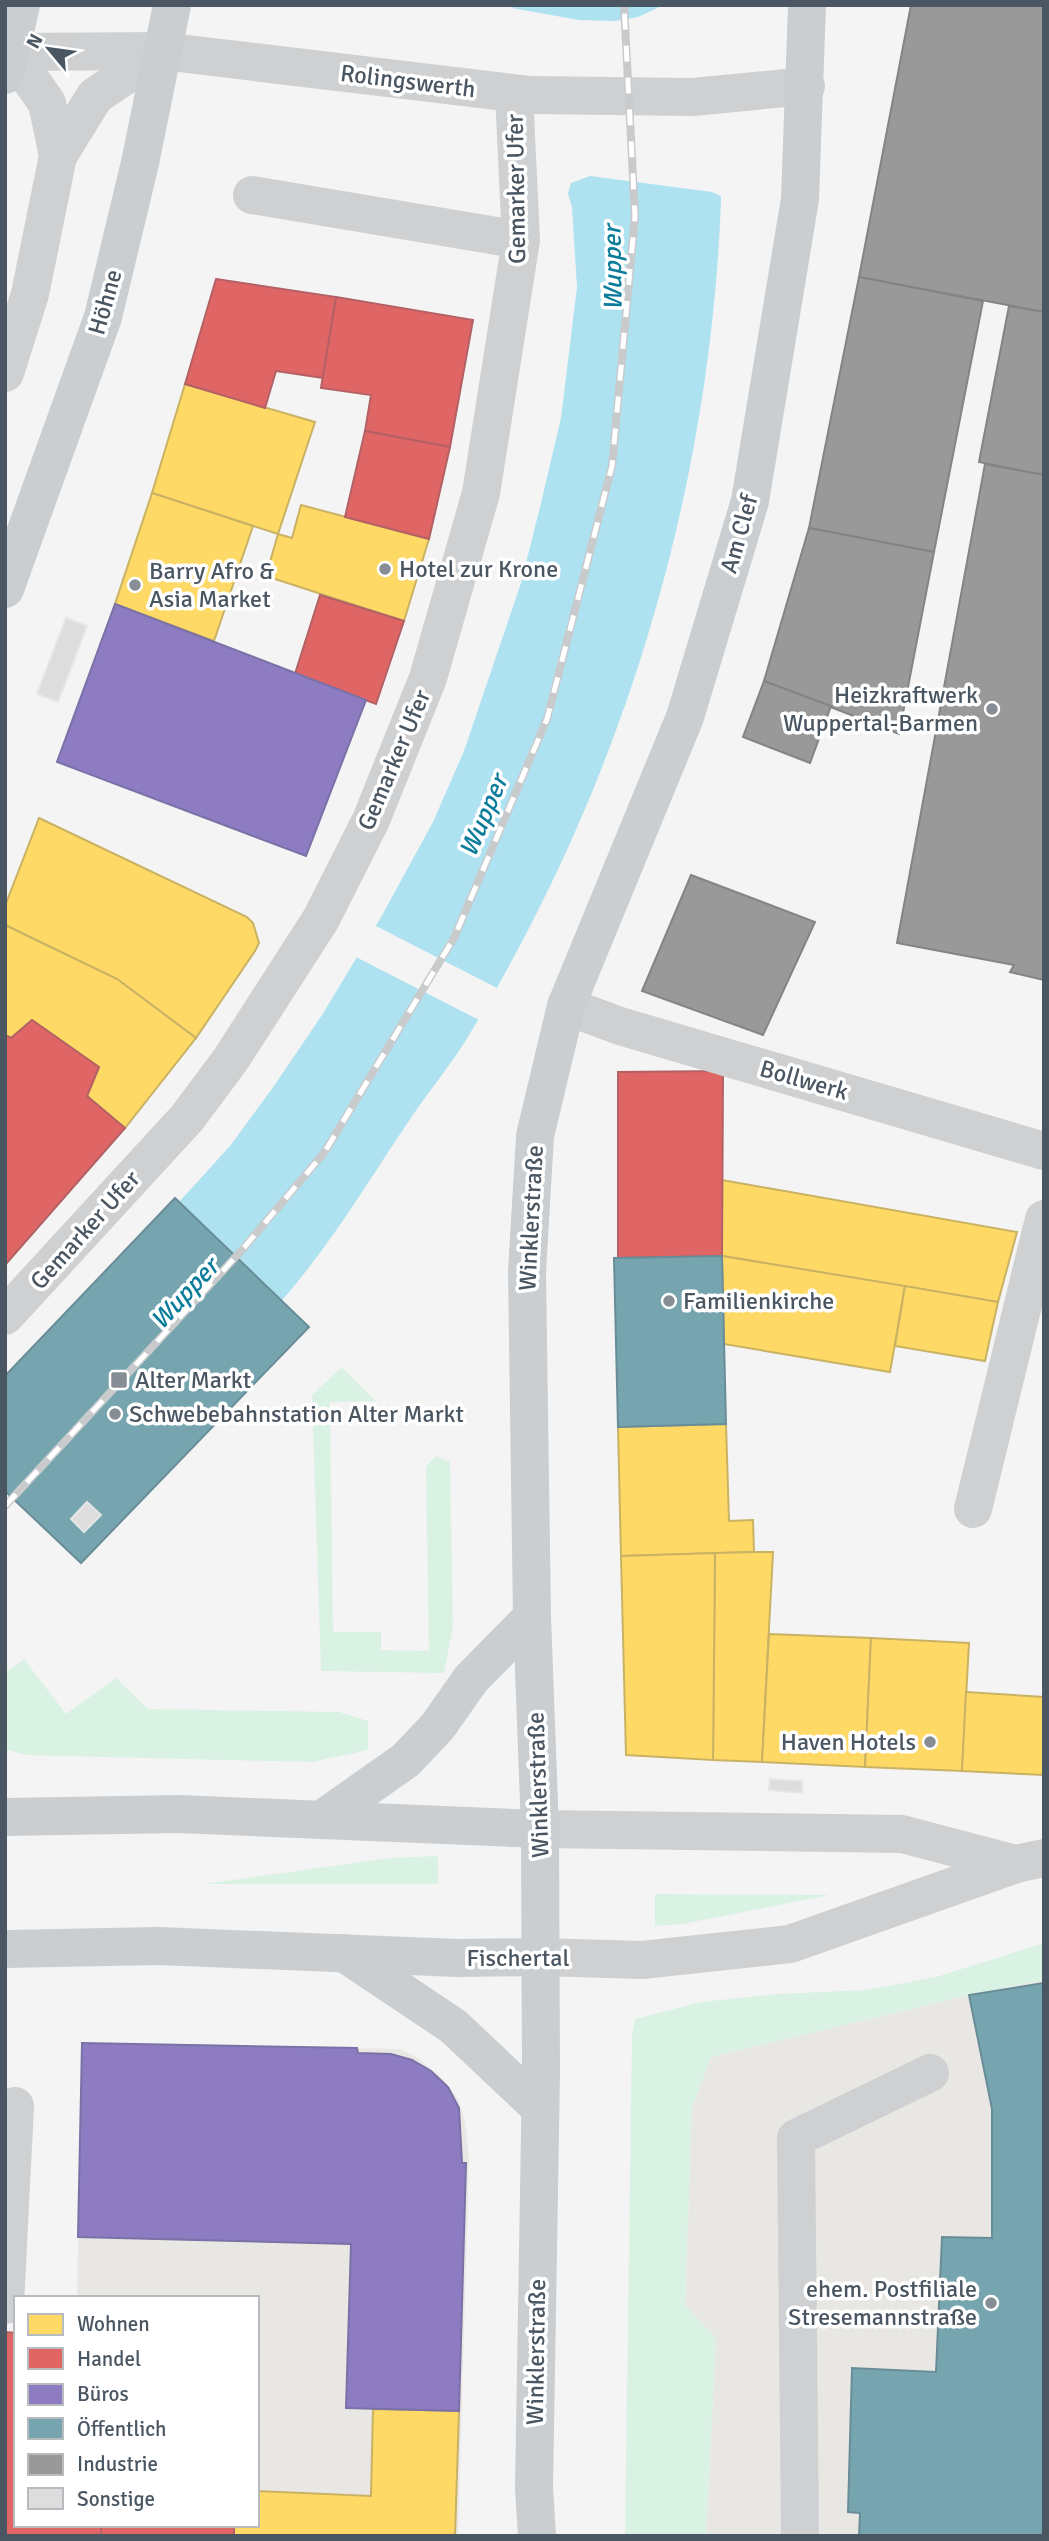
<svg xmlns="http://www.w3.org/2000/svg" width="1049" height="2541" viewBox="0 0 1049 2541" font-family="Signika,sans-serif">
	<style>
		.commercial { fill: #e8e7e3 }
		.green { fill: #d9f2e3 }
		.water { fill: #aee2f0 }
		.pier { fill: #f4f4f4 }
		.homes { fill: #ffd966; stroke: #c9b264; stroke-width: 2 }
		.shops { fill: #e06666; stroke: #b36164; stroke-width: 2 }
		.offices { fill: #8e7cc3; stroke: #7a71a6; stroke-width: 2 }
		.public { fill: #76a5af; stroke: #698d98; stroke-width: 2 }
		.industry { fill: #999; stroke: #818588; stroke-width: 2 }
		.building { fill: #ddddde; stroke: #e5e6e7; stroke-width: 2 }
		.lines { fill: none; stroke-linecap: round; stroke-linejoin: round }
		.minor { stroke: #ced0d2; stroke-width: 38 }
		.major { stroke: #caced1; stroke-width: 38 }
		.rail-casing { stroke: #c9cacc; stroke-width: 8 }
		.rail { stroke: #fff; stroke-width: 5; stroke-dasharray: 16; stroke-linecap: butt }
		.poi-dot { fill: #868d94; stroke: #fff; stroke-width: 2.5 }
		.labels { text-anchor: middle; dominant-baseline: central; stroke-width: 7; stroke-linejoin: round; paint-order: stroke }
		.street-label { font-size: 24px; fill: #4a5661; stroke: #fff }
		.poi-label { font-size: 24px; fill: #4a5661; stroke: #fff; text-anchor: start }
		.water-label { font-size: 26px; font-style: italic; fill: #0c7c9b; stroke: #fff }
	</style>
	<rect width="100%" height="100%" fill="#f4f4f4"/>
	<!-- commercial -->
	<g class="commercial">
		<polygon points="1044,1980 1044,2536 706,2536 716,2339 685,2306 692,2107 711,2057 969,1995"/>
		<polygon points="82,2043 400,2049 417,2057 442,2078 458,2099 465,2120 469,2159 458,2536 5,2536 5,2332 16,2333 16,2525 257,2525 257,2298 77,2298"/>
	</g>
	<!-- green -->
	<g class="green">
		<polygon points="342,1367 376,1401 330,1402 333,1632 381,1632 381,1650 429,1651 426,1467 436,1456 450,1462 453,1627 444,1673 321,1671 312,1395"/>
		<polygon points="24,1659 66,1714 116,1678 148,1709 339,1712 368,1721 368,1750 312,1762 26,1755 5,1749 5,1673"/>
		<polygon points="438,1856 438,1884 204,1884 390,1858"/>
		<polygon points="655,1894 830,1895 682,1924 655,1926"/>
		<polygon points="1044,1943 1044,1980 969,1995 711,2057 692,2107 685,2305 716,2339 706,2536 625,2536 632,2035 635,2019 701,2002 778,1994 866,1990 936,1977"/>
	</g>
	<!-- water -->
	<path class="water" d="M512 5H712C715 70 724 137 721 201 710 496 621 788 466 1040 451 1064 433 1086 417 1109 375 1170 338 1234 290 1291 224 1368 150 1440 81 1515L5 1393 230 1146 274 1086 322 1015 380 919 433 822 464 751 521 583 542 499 561 418 577 287 572 207Z"/>
	<!-- pier -->
	<g class="pier">
		<polygon points="664,5 716,5 725,198 712,192 590,176 571,183 566,200 519,42 512,8 579,20 615,21 638,17"/>
		<polygon points="372,924 499,989 481,1021 354,956"/>
		<polygon points="5,1458 75,1526 5,1597"/>
	</g>
	<!-- homes -->
	<g class="homes">
		<polygon points="185,384 315,422 278,534 152,493"/>
		<polygon points="152,493 253,526 214,641 115,604"/>
		<polygon points="301,505 429,539 404,621 266,576 278,534 292,538"/>
		<polygon points="39,818 247,917 253,923 259,943 255,951 196,1038 117,979 5,925 5,906"/>
		<polygon points="5,925 117,979 196,1038 125,1128 87,1096 99,1067 32,1020 11,1038 5,1035"/>
		<polygon points="722,1180 1017,1232 998,1302 722,1256"/>
		<polygon points="722,1256 905,1286 890,1372 724,1344"/>
		<polygon points="905,1286 998,1302 985,1361 895,1346"/>
		<polygon points="726,1424 729,1521 753,1520 754,1552 621,1556 618,1427"/>
		<polygon points="754,1552 773,1552 762,1762 713,1760 715,1553"/>
		<polygon points="715,1553 713,1760 626,1755 621,1556"/>
		<polygon points="769,1634 871,1638 865,1767 762,1762"/>
		<polygon points="871,1638 969,1643 962,1771 865,1767"/>
		<polygon points="966,1692 1044,1697 1044,1775 962,1771"/>
		<polygon points="373,2409 459,2411 455,2536 234,2536 234,2525 257,2525 257,2491 371,2496"/>
	</g>
	<!-- shops -->
	<g class="shops">
		<polygon points="216,279 336,297 324,378 276,371 265,408 185,384"/>
		<polygon points="336,297 473,320 450,447 365,431 371,395 321,388"/>
		<polygon points="365,431 450,447 429,539 345,517"/>
		<polygon points="320,595 404,621 376,704 295,674"/>
		<polygon points="32,1020 99,1067 87,1096 125,1128 5,1265 5,1035 11,1038"/>
		<polygon points="723,1071 722,1256 618,1258 618,1072"/>
		<polygon points="5,2332 16,2333 16,2525 101,2525 101,2536 5,2536"/>
		<rect x="101" y="2525" width="133" height="11"/>
	</g>
	<!-- offices -->
	<g class="offices">
		<polygon points="115,604 366,700 306,856 57,762"/>
		<polygon points="82,2043 357,2048 358,2053 391,2054 412,2060 431,2071 448,2087 459,2108 462,2163 466,2163 459,2411 346,2408 351,2244 78,2237"/>
	</g>
	<!-- public -->
	<g class="public">
		<polygon points="175,1198 309,1327 81,1563 5,1491 5,1376"/>
		<polygon points="722,1256 726,1424 618,1427 614,1258"/>
		<polygon points="1044,1983 1044,2536 859,2536 860,2513 848,2512 852,2368 936,2372 942,2237 992,2238 992,2109 969,1995"/>
	</g>
	<!-- industry -->
	<g class="industry">
		<polygon points="911,5 1044,5 1044,312 859,277"/>
		<polygon points="859,277 983,301 934,552 809,528"/>
		<polygon points="1009,306 1044,312 1044,475 979,462"/>
		<polygon points="985,464 1044,475 1044,980 1010,972 1014,965 897,943"/>
		<polygon points="809,528 934,552 899,734 764,681"/>
		<polygon points="764,681 831,706 810,763 743,737"/>
		<polygon points="691,875 815,922 763,1035 642,991"/>
	</g>
	<!-- building -->
	<g class="building">
		<polygon points="66,618 87,626 58,702 37,694"/>
		<polygon points="87,1502 101,1515 84,1532 71,1519"/>
		<polygon points="770,1779 802,1781 802,1793 769,1790"/>
	</g>
	<g class="lines">
		<!-- minor -->
		<g class="minor">
			<polyline points="11,52 162,51 530,95 693,97 806,86"/>
			<polyline points="11,52 47,103 58,156"/>
			<polyline points="252,195 521,240"/>
			<polyline points="5,373 30,294 58,156 95,96 162,51"/>
			<polyline points="566,1006 620,1026 1044,1151"/>
			<polyline points="5,1316 187,1118 231,1059 321,919 371,820 428,678 481,493 521,240 514,94"/>
			<polyline points="973,1509 1044,1219"/>
			<polyline points="540,1829 902,1834 1016,1864"/>
			<polyline points="540,1957 642,1960 790,1944 1016,1864 1044,1858"/>
			<polyline points="5,2305 15,2106"/>
			<polyline points="800,2536 796,2138 930,2073"/>
		</g>
		<!-- major -->
		<g class="major">
			<polyline points="5,75 21,5"/>
			<polyline points="5,589 103,317 140,163 172,5"/>
			<polyline points="5,1817 179,1814 540,1829"/>
			<polyline points="325,1817 406,1760 438,1726 471,1679 532,1617"/>
			<polyline points="5,1949 159,1946 458,1958 540,1957"/>
			<polyline points="344,1953 453,2026 540,2108"/>
			<polyline points="537,2536 534,2488 541,2073 540,1829 532,1617 527,1272 535,1136 566,1006 685,717 750,501 800,199 807,5"/>
		</g>
		<!-- rail casing -->
		<g class="rail-casing">
			<polyline id="rail" points="5,1506 242,1250 324,1153 454,938 547,719 612,466 635,216 624,5"/>
		</g>
		<!-- rail -->
		<use href="#rail" class="rail"/>
	</g>
	<!-- markers -->
	<g class="poi-dot">
		<circle cx="385" cy="569" r="7"/>
		<circle cx="135" cy="585" r="7"/>
		<circle cx="992" cy="709" r="7"/>
		<circle cx="669" cy="1301" r="7"/>
		<rect x="110" y="1371" width="18" height="18" rx="3.5"/>
		<circle cx="115" cy="1414" r="7"/>
		<circle cx="930" cy="1742" r="7"/>
		<circle cx="991" cy="2303" r="7"/>
	</g>
	<g class="labels">
		<!-- street labels -->
		<g class="street-label">
			<text transform="translate(408 81) rotate(7)">Rolingswerth</text>
			<text transform="translate(516 189) rotate(-91)">Gemarker Ufer</text>
			<text transform="translate(105 302) rotate(-74)">Höhne</text>
			<text transform="translate(739 534) rotate(-74)">Am Clef</text>
			<text transform="translate(394 760) rotate(-67)">Gemarker Ufer</text>
			<text transform="translate(804 1080) rotate(16)">Bollwerk</text>
			<text transform="translate(531 1218) rotate(-87)">Winklerstraße</text>
			<text transform="translate(85 1230) rotate(-48)">Gemarker Ufer</text>
			<text transform="translate(538 1785) rotate(-92)">Winklerstraße</text>
			<text x="518" y="1958">Fischertal</text>
			<text transform="translate(536 2352) rotate(-89)">Winklerstraße</text>
		</g>
		<!-- poi labels -->
		<g class="poi-label">
			<text x="399" y="569">Hotel zur Krone</text>
			<text x="149" y="571">Barry Afro &amp;<tspan x="149" dy="28">Asia Market</tspan></text>
			<text x="978" y="695" text-anchor="end">Heizkraftwerk<tspan x="978" dy="28">Wuppertal-Barmen</tspan></text>
			<text x="683" y="1301">Familienkirche</text>
			<text x="135" y="1380">Alter Markt</text>
			<text x="129" y="1414">Schwebebahnstation Alter Markt</text>
			<text x="916" y="1742" text-anchor="end">Haven Hotels</text>
			<text x="977" y="2289" text-anchor="end">ehem. Postfiliale<tspan x="977" dy="28">Stresemannstraße</tspan></text>
		</g>
		<!-- water labels -->
		<g class="water-label">
			<text transform="translate(613 268) rotate(-91)">Wupper</text>
			<text transform="translate(484 816) rotate(-67)">Wupper</text>
			<text transform="translate(185 1294) rotate(-47)">Wupper</text>
		</g>
	</g>
	<!-- border -->
	<rect width="1049" height="2541" fill="none" stroke="#4a5661" stroke-width="14"/>
	<!-- legend -->
	<rect x="14" y="2296" width="245" height="231" fill="#ffffff" stroke="#b7bbc0" stroke-width="2"/>
	<rect x="28" y="2314" width="35" height="21" fill="#ffd966" stroke="#b7bbc0" stroke-width="2"/>
	<text x="77" y="2331" font-size="21" fill="#4a5661">Wohnen</text>
	<rect x="28" y="2348" width="35" height="21" fill="#e06666" stroke="#b7bbc0" stroke-width="2"/>
	<text x="77" y="2366" font-size="21" fill="#4a5661">Handel</text>
	<rect x="28" y="2384" width="35" height="21" fill="#8e7cc3" stroke="#b7bbc0" stroke-width="2"/>
	<text x="77" y="2401" font-size="21" fill="#4a5661">Büros</text>
	<rect x="28" y="2418" width="35" height="21" fill="#76a5af" stroke="#b7bbc0" stroke-width="2"/>
	<text x="77" y="2436" font-size="21" fill="#4a5661">Öffentlich</text>
	<rect x="28" y="2454" width="35" height="21" fill="#999999" stroke="#b7bbc0" stroke-width="2"/>
	<text x="77" y="2471" font-size="21" fill="#4a5661">Industrie</text>
	<rect x="28" y="2488" width="35" height="21" fill="#ddddde" stroke="#b7bbc0" stroke-width="2"/>
	<text x="77" y="2506" font-size="21" fill="#4a5661">Sonstige</text>
	<!-- north arrow -->
	<g transform="translate(49 49) rotate(299)" stroke="#ffffff" stroke-width="5" paint-order="stroke">
	<path d="M0-5L12 26L0 18L-12 26Z" fill="#4a5661"/>
	<text y="-10" font-size="19" font-weight="bold" text-anchor="middle" fill="#4a5661">N</text>
	</g>
</svg>
